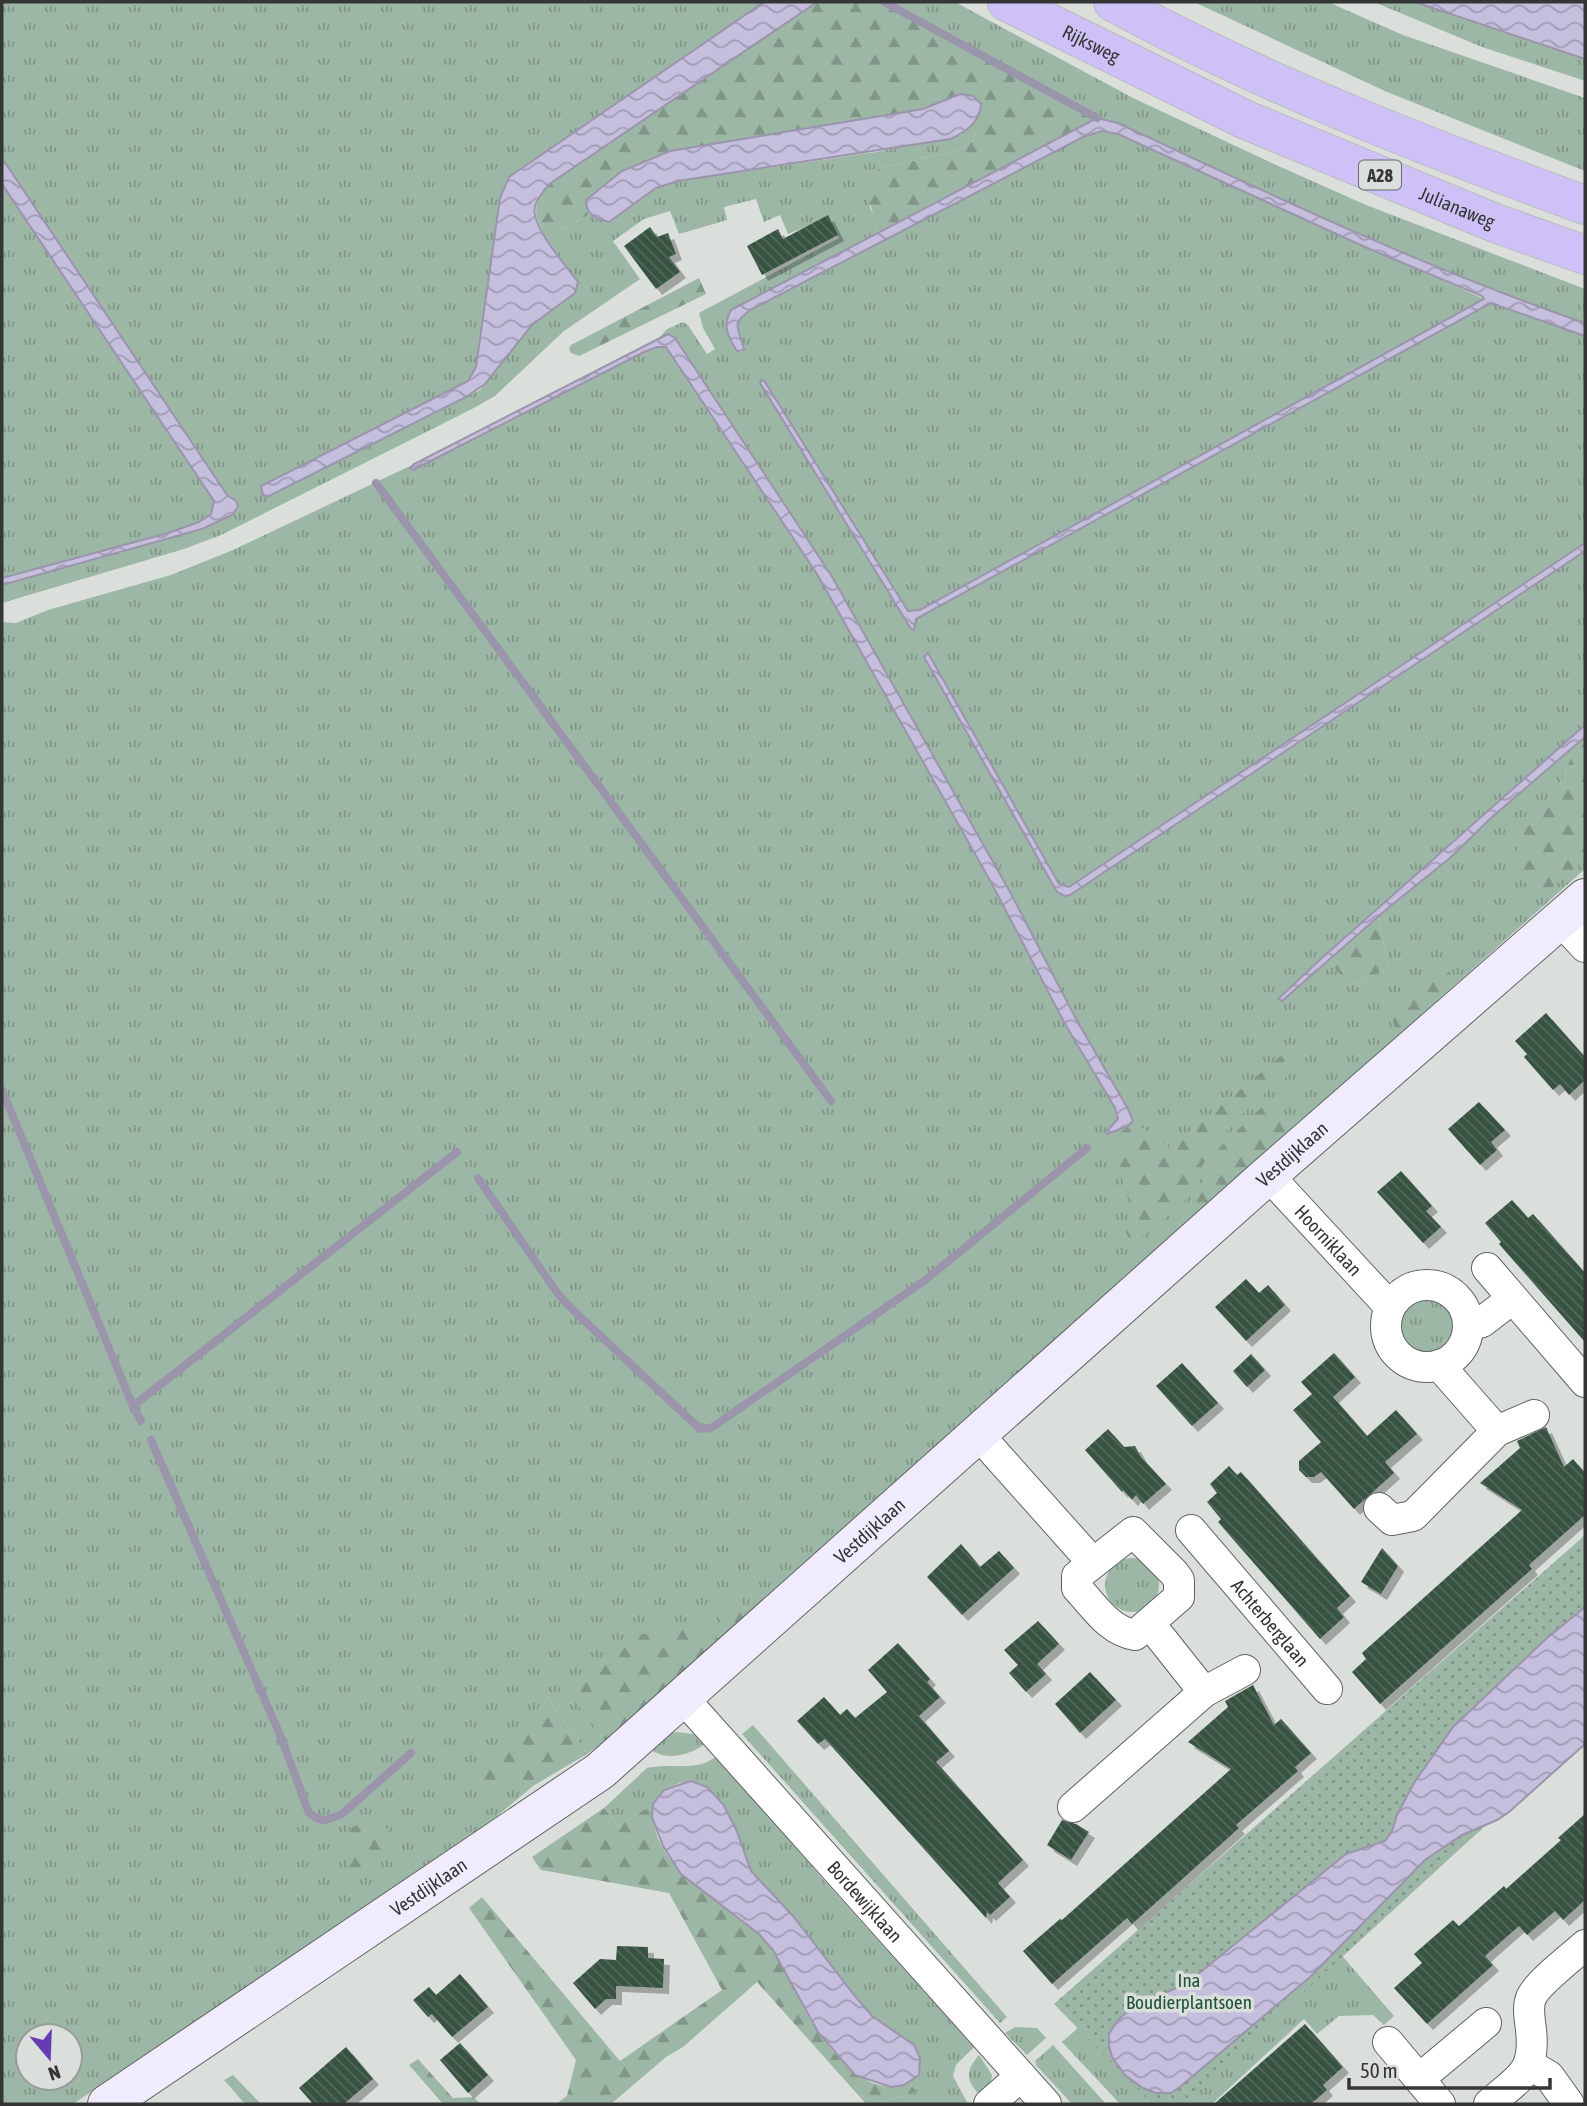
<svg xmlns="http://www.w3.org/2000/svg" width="1587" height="2106" viewBox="0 0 1587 2106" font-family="'Asap Condensed',sans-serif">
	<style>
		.grass { fill: url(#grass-tufts); fill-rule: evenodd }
		.forest { fill: url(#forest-firs) }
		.park { fill: url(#park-dots) }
		.water { fill: url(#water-waves); stroke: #9a95ab; stroke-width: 2 }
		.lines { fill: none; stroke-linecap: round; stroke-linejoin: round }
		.stream { stroke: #9a95ab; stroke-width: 8 }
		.building { fill: url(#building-back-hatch); filter: url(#shadow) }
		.street-casing { stroke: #5f6461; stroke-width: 32 }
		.secondary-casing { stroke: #5f6461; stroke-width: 40 }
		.highway-casing { stroke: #babbba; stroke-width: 40 }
		.street { stroke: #fff; stroke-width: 30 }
		.secondary { stroke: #f0ecfd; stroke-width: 38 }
		.highway { stroke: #cec1f8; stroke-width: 38 }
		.labels { text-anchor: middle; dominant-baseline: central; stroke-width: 7; stroke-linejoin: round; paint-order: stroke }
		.shield { fill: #dadfdc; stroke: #666967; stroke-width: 2 }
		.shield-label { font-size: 18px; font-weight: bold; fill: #343635 }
		.street-label { font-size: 19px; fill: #343635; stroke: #dadfdc }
		.park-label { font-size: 19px; fill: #1d5237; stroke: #dadfdc }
	</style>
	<defs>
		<pattern id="grass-tufts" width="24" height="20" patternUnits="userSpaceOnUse" patternTransform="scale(1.75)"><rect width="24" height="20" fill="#9db7a6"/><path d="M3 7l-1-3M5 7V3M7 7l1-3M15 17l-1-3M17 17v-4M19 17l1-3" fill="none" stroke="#819688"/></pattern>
		<pattern id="forest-firs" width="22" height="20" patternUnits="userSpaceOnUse" patternTransform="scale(1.75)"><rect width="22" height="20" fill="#9db7a6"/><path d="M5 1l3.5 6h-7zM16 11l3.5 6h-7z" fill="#819688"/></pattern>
		<pattern id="park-dots" width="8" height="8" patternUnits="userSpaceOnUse" patternTransform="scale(1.75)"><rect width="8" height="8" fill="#9db7a6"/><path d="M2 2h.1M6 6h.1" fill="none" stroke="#819688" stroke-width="1.8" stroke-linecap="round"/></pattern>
		<pattern id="water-waves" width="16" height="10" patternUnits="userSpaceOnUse" patternTransform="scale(1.75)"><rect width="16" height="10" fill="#c5bedd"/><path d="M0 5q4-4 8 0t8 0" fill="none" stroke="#a19bb4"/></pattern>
		<pattern id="building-back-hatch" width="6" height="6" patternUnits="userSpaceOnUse" patternTransform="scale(1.75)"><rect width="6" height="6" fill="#375342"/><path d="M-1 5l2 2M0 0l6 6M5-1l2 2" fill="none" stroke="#53695c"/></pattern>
		<filter id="shadow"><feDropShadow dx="6" dy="6" stdDeviation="0" flood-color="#0004"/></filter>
	</defs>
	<rect width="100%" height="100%" fill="#dadfdc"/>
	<!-- grass -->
	<g class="grass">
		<path d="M2 2H764L519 169 504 186 500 198 476 367 468 381 261 486 269 496 480 390 532 325 575 293 578 282 546 238 590 214 598 220 656 188 678 181 876 152 961 135 980 115 974 140 958 150 869 171 870 208 875 218 878 232 732 310 741 352 744 350C739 328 729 324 752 309L1083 137 1102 131 1118 134 1484 299 1483 302 920 610 908 611 765 382 761 380 760 383 911 629H914L916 619 1491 303 1585 336V543L1072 886 1065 887 1059 884 928 654 924 656 1057 892 1070 895 1585 551V725L1324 956 1282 1001 1328 961 1350 985 1389 968 1378 917 1450 858 1492 817 1575 746 1562 780 1549 800 1531 814 1525 834 1585 859V869L1458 982 1445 969 1393 1013 1396 1037 1293 1128 1264 1106 1195 1216 749 1613 737 1598 718 1615 728 1632 719 1640 573 1697 605 1741 587 1754 547 1697 516 1776 533 1786 476 1834 73 2104H2V622L16 623 48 610 171 575 233 550 410 466 413 470 644 352 657 347H666L817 574 992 884 1065 1024 1115 1108 1118 1119 1110 1134 1128 1109 1075 1017 1010 892 831 575 675 338 668 334 659 338 667 329 683 322 688 325 707 354 715 349 703 328 699 313 839 238 828 218 788 234 780 215 764 222 756 199 724 207 727 220 679 234 670 211 644 219 613 241 640 279 564 331 495 396 472 409 221 535 184 549 2 603V585L202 529 232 515 236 501 227 495 2 158ZM28 2036H70V2078H28Z"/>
		<path d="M882 2H955L1133 98 1274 164 1366 205 1585 289V323C1425 267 1271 195 1118 123L1097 118Z"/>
		<polygon points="1194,2 1328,2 1403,35 1585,98 1585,171 1387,92"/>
		<polygon points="1374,2 1417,2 1585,59 1585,81 1482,47"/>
		<polygon points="2,184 214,501 212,514 199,522 168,533 2,578"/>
		<circle cx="1425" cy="1327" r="30"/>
		<circle cx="1132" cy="1585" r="27"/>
		<polygon points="753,1725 1007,2017 1000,2023 742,1734"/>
		<path d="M676 1732 693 1734 706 1743C691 1755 666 1762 650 1749L668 1734Z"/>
		<path d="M717 1756 820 1876 974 2047 956 2065 953 2076 967 2102 965 2104H866L859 2096 881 2102 917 2092 909 2082 919 2075 920 2058 913 2045 872 2016 793 1916 751 1871 736 1829 723 1804 680 1783 664 1790 653 1804 618 1826 604 1808 647 1768C671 1762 696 1773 717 1756Z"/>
		<polygon points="1338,1951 1394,2016 1384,2025 1373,2015 1339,2016 1317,2034 1304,2019 1212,2104 1120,2104 1062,2042 1105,2004"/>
		<polygon points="1015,2027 1037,2028 1046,2038 1027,2055 1005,2033"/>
		<polygon points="1053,2045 1106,2104 1072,2104 1036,2065 1035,2061"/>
		<path d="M979 2055 992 2075 991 2082 979 2094C965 2080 966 2070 979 2055Z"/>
	</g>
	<!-- forest -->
	<g class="forest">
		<path d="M817 2H882L1097 118 878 232 866 189 869 171 958 150 974 140 981 104 973 96 960 94 923 109 902 113 670 151 622 171 586 200V207L590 214 546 238C534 213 531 209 548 185Z"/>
		<polygon points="699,278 706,294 579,356 571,353 569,349 571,345"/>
		<polygon points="1585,737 1585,859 1538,900 1512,863 1531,814 1549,799 1562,780 1575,746"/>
		<polygon points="1378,917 1389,968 1350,985 1328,961"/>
		<polygon points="1445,968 1458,982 1396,1037 1392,1013"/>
		<polygon points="1288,1050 1295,1070 1263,1094 1214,1143 1183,1204 1132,1245 1126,1232 1131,1209 1111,1142 1133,1121 1170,1148"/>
		<polygon points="1264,1105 1293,1128 1195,1216 1189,1210 1219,1148"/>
		<polygon points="737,1598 749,1613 728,1632 717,1615"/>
		<polygon points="708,1623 719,1640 605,1741 572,1697 582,1677 632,1636"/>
		<polygon points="547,1697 587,1754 533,1786 516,1776 488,1793 482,1783 484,1774"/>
		<path d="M653 1804C648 1876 734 1901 771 1948 791 1973 800 2006 818 2032 837 2058 873 2101 909 2082L917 2092 881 2102 859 2096 757 1982 683 2047 666 2057 611 2104H556L567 2096 576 2060 469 1908 482 1897 620 2061 722 1990 669 1893 541 1870 532 1857 604 1808 618 1826Z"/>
		<polygon points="381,1820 398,1845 353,1877 344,1856 343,1836 352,1827"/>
		<polygon points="418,2059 453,2098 473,2097 481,2104 443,2104 409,2065"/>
		<polygon points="233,2075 261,2104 245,2104 224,2080"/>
	</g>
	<!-- park -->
	<polygon class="park" points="1585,1535 1585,1734 1182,2104 1152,2104 1054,2004"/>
	<!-- water -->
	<g class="water">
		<path d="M764 2H817L548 185C542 194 532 204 535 215 540 237 565 264 578 282L575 293 532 325 485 384 466 397 269 496 263 495 261 486 468 381 476 367 500 198 509 177Z"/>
		<polygon points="1417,2 1585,2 1585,59 1424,5"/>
		<path d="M960 94 973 96 981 104C980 122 967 132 950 139L678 181 656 188 609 222C596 219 586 215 586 200L622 171 670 151 923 109Z"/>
		<path d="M1097 118 1118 123C1271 195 1425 268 1585 323V336L1491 303 916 619 914 630 911 629 760 383 761 380 765 382 908 611 920 610 1484 299 1482 296 1365 247 1118 134 1102 131 1083 137 752 309C728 325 740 328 744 350L737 351C728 337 722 326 731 310Z"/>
		<polygon points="2,158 227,495 236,501 238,507 232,515 202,529 2,585 2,578 168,533 199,522 211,514 214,501 2,184"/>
		<polygon points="668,334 675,338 831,575 1010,892 1075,1017 1128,1109 1133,1121 1126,1127 1107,1134 1106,1132 1118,1119 1115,1108 1065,1024 992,884 817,574 666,347 657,347 644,352 413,470 410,468 414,464"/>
		<polygon points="1585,543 1585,551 1070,895 1065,896 1057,892 924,657 928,653 1059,884 1069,887"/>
		<polygon points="1585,725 1585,737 1492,817 1450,858 1388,908 1282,1001 1278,999 1324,956"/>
		<polygon points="1585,1607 1585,1744 1509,1812 1497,1820 1462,1835 1425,1860 1310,1977 1181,2086 1171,2093 1156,2093 1143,2088 1125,2075 1112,2057 1109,2045 1109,2034 1117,2021 1129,2010 1187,1983 1346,1854 1385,1841 1392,1831 1397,1815 1414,1783 1453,1727 1547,1638"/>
		<polygon points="691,1781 707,1787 723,1804 736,1829 751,1871 793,1916 855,1996 872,2016 914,2045 920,2058 919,2075 904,2085 891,2087 855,2075 818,2032 773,1950 759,1934 681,1874 663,1846 652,1817 653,1804 664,1790"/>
	</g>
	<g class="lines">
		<!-- stream -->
		<g class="stream">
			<polyline points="884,2 1097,118"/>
			<polyline points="376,483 831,1101"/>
			<polyline points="2,1090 133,1406 141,1421"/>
			<polyline points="478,1178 558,1294 575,1312 700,1429 711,1428 924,1281 1087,1148"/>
			<polyline points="133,1406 457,1152"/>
			<polyline points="151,1440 281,1737 309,1813 318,1819 326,1820 342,1814 411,1753"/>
		</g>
	</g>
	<!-- building -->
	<g class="building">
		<polygon points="828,215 838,235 762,275 747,246 778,229 783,239"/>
		<polygon points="650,227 657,237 668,233 676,254 669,257 680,272 656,289 624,246"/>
		<polygon points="1546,1013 1585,1057 1585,1080 1569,1095 1560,1084 1553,1090 1524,1057 1527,1054 1515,1041"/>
		<polygon points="1479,1102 1505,1130 1491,1142 1497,1150 1480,1165 1448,1129"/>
		<polygon points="1401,1171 1432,1206 1426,1211 1441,1227 1423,1243 1377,1192"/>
		<polygon points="1512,1200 1528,1218 1533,1214 1585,1273 1585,1342 1499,1244 1501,1242 1485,1223"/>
		<polygon points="1246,1279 1259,1293 1268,1285 1285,1305 1246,1341 1215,1307"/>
		<polygon points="1334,1353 1355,1377 1333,1397 1367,1436 1396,1410 1417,1434 1385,1462 1394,1473 1354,1509 1321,1472 1314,1477 1306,1477 1299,1470 1299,1461 1321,1442 1293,1410 1312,1394 1301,1382"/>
		<polygon points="1251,1354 1265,1370 1247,1387 1233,1371"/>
		<polygon points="1182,1363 1218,1403 1192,1426 1156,1386"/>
		<polygon points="1546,1427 1564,1467 1573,1459 1585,1473 1585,1515 1529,1565 1532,1569 1380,1704 1352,1672 1366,1659 1362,1653 1522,1510 1480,1483 1520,1448 1517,1441"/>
		<polygon points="1108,1429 1124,1447 1135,1446 1141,1457 1166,1484 1143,1504 1136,1495 1132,1500 1123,1490 1122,1492 1085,1450"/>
		<polygon points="1229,1466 1237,1475 1241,1472 1350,1596 1337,1608 1344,1617 1320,1639 1218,1522 1221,1519 1207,1502 1217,1493 1210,1484"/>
		<polygon points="961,1544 980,1567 999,1551 1014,1568 962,1615 927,1577"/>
		<polygon points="1382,1548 1398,1566 1381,1594 1361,1582"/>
		<polygon points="1038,1621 1059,1644 1037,1664 1046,1674 1026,1692 1009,1673 1018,1665 1004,1650"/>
		<polygon points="898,1643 930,1679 927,1682 940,1697 919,1716 949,1751 936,1762 1023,1860 998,1883 1010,1897 990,1915 987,1912 986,1918 825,1739 818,1744 797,1721 824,1697 840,1715 847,1709 855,1718 887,1692 868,1670"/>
		<polygon points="1090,1672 1116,1700 1080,1733 1055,1704"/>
		<polygon points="1253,1685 1274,1725 1281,1719 1311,1753 1295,1767 1298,1771 1236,1825 1239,1828 1178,1883 1132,1924 1127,1918 1052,1984 1023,1951 1060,1919 1062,1920 1231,1769 1188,1742 1228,1707 1225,1701"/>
		<polygon points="1585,1814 1585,1900 1563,1920 1555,1911 1527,1935 1519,1926 1485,1956 1493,1965 1427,2024 1394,1988 1422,1963 1414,1954 1453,1920 1459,1926 1504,1886 1506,1889 1561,1840 1558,1838"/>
		<polygon points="1062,1820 1076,1824 1089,1832 1071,1860 1047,1845"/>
		<polygon points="617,1946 648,1947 648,1958 664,1959 663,1988 616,1986 616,1999 606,1999 595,2009 573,1983 600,1959 616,1960"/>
		<polygon points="460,1974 488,2007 452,2037 432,2014 428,2017 413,2000 429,1987 436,1995"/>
		<polygon points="1305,2024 1343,2067 1323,2085 1327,2090 1311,2104 1214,2104"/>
		<polygon points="460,2043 488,2075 468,2093 440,2060"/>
		<polygon points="346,2047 373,2079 344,2104 313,2104 299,2088"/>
	</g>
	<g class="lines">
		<!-- street casing -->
		<g class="street-casing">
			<g id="street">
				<polyline points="1560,920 1585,947"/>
				<path id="s1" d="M1268 1175 1390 1307"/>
				<polyline points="1487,1268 1585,1382"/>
				<circle cx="1427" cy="1326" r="41"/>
				<polyline points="1468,1326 1482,1322 1512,1299"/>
				<polyline points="1439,1365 1497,1431"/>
				<polyline points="977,1433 1093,1563"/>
				<polyline points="1379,1508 1392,1520 1413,1516 1497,1431 1534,1415"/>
				<path id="s2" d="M1191 1530 1327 1689"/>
				<path d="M1133 1532 1174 1573 1179 1580V1597L1135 1635C1109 1631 1094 1606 1077 1588V1576Z"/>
				<polyline points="1150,1624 1204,1692"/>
				<path id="s3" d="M683 1698 1046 2104"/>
				<polyline points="1073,1807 1204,1692 1245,1670"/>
				<polyline points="1388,2042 1440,2104"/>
				<polyline points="1530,2065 1549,2076 1569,2104"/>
				<polyline points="1419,2079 1486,2023"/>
				<polyline points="989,2104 1021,2076"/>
				<path d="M1489 2104C1518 2078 1536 2074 1531 2030 1530 2020 1527 2008 1531 1998 1536 1984 1573 1956 1585 1945"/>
			</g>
		</g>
		<!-- secondary casing -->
		<g class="secondary-casing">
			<g id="secondary">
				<path id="s4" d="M107 2104 600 1771 1268 1175 1585 898"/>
			</g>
		</g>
		<!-- highway casing -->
		<g class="highway-casing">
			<g id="highway">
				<path id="s5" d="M1007 2 1246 120 1495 223 1585 255"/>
				<path d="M1113 2C1261 83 1426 147 1585 205"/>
			</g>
		</g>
		<!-- street -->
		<use href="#street" class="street"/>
		<!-- secondary -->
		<use href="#secondary" class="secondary"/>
		<!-- highway -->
		<use href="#highway" class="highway"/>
	</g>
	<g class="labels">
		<!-- shield labels -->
		<rect class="shield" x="1359" y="160.5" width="42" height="29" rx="5"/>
		<g class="shield-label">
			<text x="1380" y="175">A28</text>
		</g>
		<!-- street labels -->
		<g class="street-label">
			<text stroke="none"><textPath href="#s5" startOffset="94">Rijksweg</textPath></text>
			<text stroke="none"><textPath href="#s5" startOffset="495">Julianaweg</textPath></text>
			<text stroke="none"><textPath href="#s4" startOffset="1522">Vestdijklaan</textPath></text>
			<text stroke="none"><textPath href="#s1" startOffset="89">Hoorniklaan</textPath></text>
			<text stroke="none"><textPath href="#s4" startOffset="956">Vestdijklaan</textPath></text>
			<text stroke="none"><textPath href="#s2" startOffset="122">Achterberglaan</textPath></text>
			<text stroke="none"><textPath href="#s4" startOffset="388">Vestdijklaan</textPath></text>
			<text stroke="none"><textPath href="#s3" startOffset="273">Bordewijklaan</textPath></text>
		</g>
		<!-- park labels -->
		<g class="park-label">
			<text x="1189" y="1980">Ina<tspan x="1189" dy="22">Boudierplantsoen</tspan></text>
		</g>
	</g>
	<!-- border -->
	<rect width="1587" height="2106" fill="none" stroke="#343635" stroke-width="7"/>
	<!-- north arrow -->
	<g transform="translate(49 2057) rotate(161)"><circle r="33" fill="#dadfdc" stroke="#989b99" stroke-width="2"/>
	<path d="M0-5L12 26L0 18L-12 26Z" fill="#673cb3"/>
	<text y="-10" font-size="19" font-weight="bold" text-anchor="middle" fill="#343635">N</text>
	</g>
	<!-- scale -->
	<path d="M1349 2078v10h201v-10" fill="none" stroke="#343635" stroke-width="3.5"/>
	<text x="1360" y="2078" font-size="21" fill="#343635" stroke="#dadfdc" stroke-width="5" paint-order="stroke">50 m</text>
</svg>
